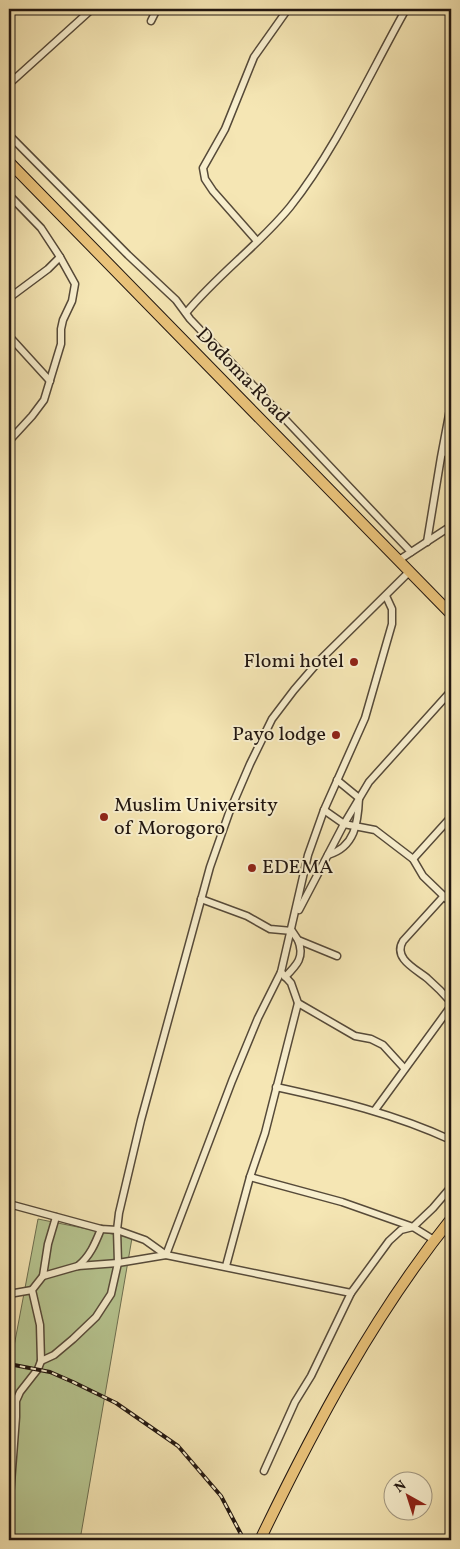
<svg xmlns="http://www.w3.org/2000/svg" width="460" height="1549" viewBox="0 0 460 1549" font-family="Vollkorn,serif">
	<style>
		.green { fill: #b7c691; stroke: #6c6e50 }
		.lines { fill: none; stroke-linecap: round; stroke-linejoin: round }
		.minor-casing { stroke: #564a39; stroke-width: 9 }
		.trunk-casing { stroke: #211610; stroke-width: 12 }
		.minor { stroke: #f8efce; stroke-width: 6 }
		.trunk { stroke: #eac37a; stroke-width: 10 }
		.rail-casing { stroke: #211610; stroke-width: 4 }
		.rail { stroke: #f8efce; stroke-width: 2; stroke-dasharray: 5.5; stroke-linecap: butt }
		.poi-dot { fill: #8f2418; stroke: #f8efce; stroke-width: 2 }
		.labels { text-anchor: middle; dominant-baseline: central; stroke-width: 4; stroke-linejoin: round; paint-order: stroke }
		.street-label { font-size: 20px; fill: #211610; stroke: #f8efce }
		.poi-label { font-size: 20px; fill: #211610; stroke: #f8efce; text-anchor: end }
	</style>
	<rect width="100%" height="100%" fill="#f5e6b4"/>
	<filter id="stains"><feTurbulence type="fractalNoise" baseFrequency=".004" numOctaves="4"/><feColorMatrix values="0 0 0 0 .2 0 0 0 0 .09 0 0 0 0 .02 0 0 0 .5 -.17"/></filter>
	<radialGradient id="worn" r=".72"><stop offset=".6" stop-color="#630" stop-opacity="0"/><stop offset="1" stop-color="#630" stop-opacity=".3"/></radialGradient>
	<!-- green -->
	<polygon class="green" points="38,1219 132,1238 80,1540 9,1540 9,1373"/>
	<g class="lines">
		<!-- minor casing -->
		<g class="minor-casing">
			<g id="minor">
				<polyline points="151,21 157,9"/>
				<polyline points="9,84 92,9"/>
				<polyline points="9,135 128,255 176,300 190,319 411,552"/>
				<polyline points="9,195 41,228 60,257 75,284 72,301 63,320 61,329 61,344 44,400 32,416 9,441"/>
				<polyline points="257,241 213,191 205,179 203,168 225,129 254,57 288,9"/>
				<polyline points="9,298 48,269 60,257"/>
				<path d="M186 313C218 274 259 245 290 207 336 149 370 73 406 9"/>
				<polyline points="9,336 50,381"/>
				<polyline points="443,453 451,441"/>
				<polyline points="427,542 441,457 451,404"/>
				<polyline points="399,560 451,526"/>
				<polyline points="324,810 344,824 375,830 413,859 423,876 451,903"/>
				<path d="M328 855C355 847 358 823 359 798L337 780"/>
				<polyline points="413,859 451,817"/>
				<path d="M443 897 403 941C392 959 418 970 428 979 436 986 444 994 451 1002"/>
				<polyline points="201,899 247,916 270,929 292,931 298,940 337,956"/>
				<polyline points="299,910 344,824 369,782 451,691"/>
				<polyline points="281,972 291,983 298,1003 355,1036 371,1039 383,1045 404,1068"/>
				<path d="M285 977C297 965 305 957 298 940"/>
				<path d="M276 1087C336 1100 395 1114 451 1140"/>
				<polyline points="375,1110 451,1006"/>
				<polyline points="250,1177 342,1202 413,1227 433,1208 451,1187"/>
				<polyline points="9,1204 101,1229 117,1230 145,1240 166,1255 351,1293 389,1241 401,1230 413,1227 434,1240"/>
				<path d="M78 1266C90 1256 95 1244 101 1229"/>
				<polyline points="226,1266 250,1177 265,1133 298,1003"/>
				<polyline points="43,1276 78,1266 118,1263 166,1255 232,1081 258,1018 281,972 308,855 324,810 365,718 392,624 392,609 386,596"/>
				<polyline points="9,1294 32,1290"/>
				<polyline points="41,1361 54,1355 73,1339 96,1317 111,1294 118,1263 117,1230 119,1213 141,1120 210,867 229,813 250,764 272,719 294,690 319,661 410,571"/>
				<polyline points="264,1471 295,1402 311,1376 351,1293"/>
				<polyline points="9,1510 16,1417 16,1401 20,1392 38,1369 41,1361 40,1325 32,1290 43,1276 48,1244 56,1217"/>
			</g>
		</g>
		<!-- trunk casing -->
		<g class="trunk-casing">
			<g id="trunk">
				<polyline points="9,162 451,614"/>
				<path d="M260 1540C314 1428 373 1316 451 1219"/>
			</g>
		</g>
		<!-- minor -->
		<use href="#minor" class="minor"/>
		<!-- trunk -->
		<use href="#trunk" class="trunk"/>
		<!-- rail casing -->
		<g class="rail-casing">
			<polyline id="rail" points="9,1364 50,1372 73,1382 116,1403 178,1446 221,1496 244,1540"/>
		</g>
		<!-- rail -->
		<use href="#rail" class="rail"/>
	</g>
	<!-- markers -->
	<g class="poi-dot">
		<circle cx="354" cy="662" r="5"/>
		<circle cx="336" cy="735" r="5"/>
		<circle cx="104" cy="817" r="5"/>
		<circle cx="252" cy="868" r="5"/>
	</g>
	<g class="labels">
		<!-- street labels -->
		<g class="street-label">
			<text transform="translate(242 376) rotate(46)">Dodoma Road</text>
		</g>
		<!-- poi labels -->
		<g class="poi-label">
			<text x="344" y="662">Flomi hotel</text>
			<text x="326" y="735">Payo lodge</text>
			<text x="114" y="806" text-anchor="start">Muslim University<tspan x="114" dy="23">of Morogoro</tspan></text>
			<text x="262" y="868" text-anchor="start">EDEMA</text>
		</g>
	</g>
	<!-- margin -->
	<rect width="460" height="1549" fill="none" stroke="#f5e6b4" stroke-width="30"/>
	<rect x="10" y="10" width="440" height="1529" fill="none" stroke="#211610" stroke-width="2.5"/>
	<rect x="15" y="15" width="430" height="1519" fill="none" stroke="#211610"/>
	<!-- north arrow -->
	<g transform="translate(408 1496) rotate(321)"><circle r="24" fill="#f8efce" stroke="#a29882"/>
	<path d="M0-4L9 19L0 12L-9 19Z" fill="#8f2418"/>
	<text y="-8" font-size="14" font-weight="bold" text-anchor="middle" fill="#211610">N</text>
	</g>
	<rect width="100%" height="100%" filter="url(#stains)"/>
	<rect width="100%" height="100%" fill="url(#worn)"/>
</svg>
